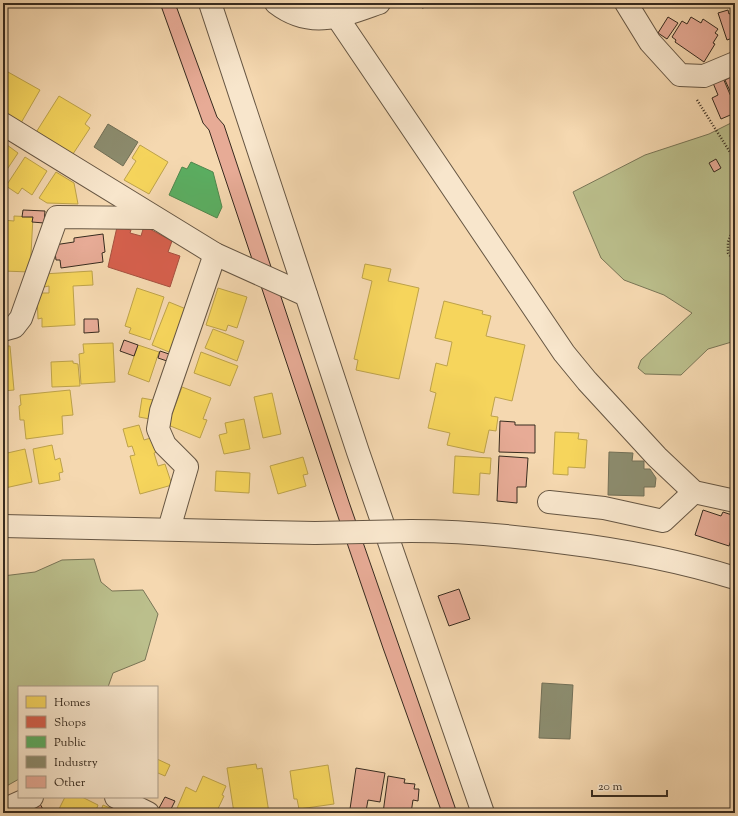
<svg xmlns="http://www.w3.org/2000/svg" width="738" height="816" viewBox="0 0 738 816" font-family="'Sorts Mill Goudy',serif">
	<style>
		.green { fill: #bbbf8c; stroke: #797556 }
		.homes { fill: #f6d55c; stroke: #bda24a }
		.shops { fill: #d6604d; stroke: #a6503f }
		.public { fill: #5aae61; stroke: #50874d }
		.industry { fill: #8c8c6e; stroke: #726f56 }
		.building { fill: #e7ab96; stroke: #372b1f }
		.lines { fill: none; stroke-linecap: round; stroke-linejoin: round }
		.minor-casing { stroke: #665643; stroke-width: 24 }
		.path { stroke: #372b1f; stroke-width: 2.5; stroke-dasharray: 1 2; stroke-linecap: butt }
		.minor { stroke: #f8e6cc; stroke-width: 22 }
		.minor-bridge-casing { stroke: #665643; stroke-width: 24; stroke-linecap: butt }
		.minor-bridge { stroke: #f8e6cc; stroke-width: 22 }
	</style>
	<rect width="100%" height="100%" fill="#f5d8b0"/>
	<filter id="stains"><feTurbulence type="fractalNoise" baseFrequency=".005" numOctaves="4"/><feColorMatrix values="0 0 0 0 .2 0 0 0 0 .09 0 0 0 0 .02 0 0 0 .5 -.17"/></filter>
	<radialGradient id="worn" r=".72"><stop offset=".6" stop-color="#630" stop-opacity="0"/><stop offset="1" stop-color="#630" stop-opacity=".3"/></radialGradient>
	<!-- green -->
	<g class="green">
		<polygon points="735,121 735,341 708,349 681,375 645,374 638,368 641,360 692,313 664,295 624,280 601,258 573,192 645,155 709,134"/>
		<polygon points="94,559 101,582 112,591 143,590 158,614 145,660 113,673 108,687 19,687 19,779 3,788 3,576 35,572 62,560"/>
	</g>
	<!-- homes -->
	<g class="homes">
		<polygon points="8,72 40,90 21,123 3,112 3,81"/>
		<polygon points="59,96 91,115 85,124 90,128 71,157 35,134"/>
		<polygon points="3,142 18,153 6,171 3,169"/>
		<polygon points="140,145 168,162 149,194 124,180 136,161 132,158"/>
		<polygon points="25,157 47,171 32,195 22,188 18,194 6,186"/>
		<polygon points="56,172 74,183 78,204 47,203 39,198"/>
		<polygon points="14,216 33,217 30,272 3,271 3,220 14,221"/>
		<polygon points="365,264 391,269 388,281 419,288 399,379 356,370 358,360 354,359 372,281 362,278"/>
		<polygon points="92,271 93,285 73,286 75,325 42,327 42,318 38,319 37,293 49,293 49,286 44,287 43,274"/>
		<polygon points="137,288 164,297 150,340 129,333 131,328 125,326"/>
		<polygon points="218,288 247,297 237,328 228,325 226,331 206,325"/>
		<polygon points="444,301 483,311 482,314 491,316 486,336 525,345 512,401 495,397 491,416 498,417 496,431 489,430 484,453 447,445 450,433 428,428 436,393 430,391 436,363 447,366 452,342 435,338"/>
		<polygon points="169,302 191,311 174,354 152,345"/>
		<polygon points="213,329 244,341 237,361 205,348"/>
		<polygon points="113,343 115,382 81,384 79,354 84,353 83,344"/>
		<polygon points="138,345 159,352 149,382 128,374"/>
		<polygon points="3,346 10,346 14,390 3,391"/>
		<polygon points="201,352 238,366 230,386 194,373"/>
		<polygon points="73,361 73,363 78,364 80,386 52,387 51,362"/>
		<polygon points="182,387 211,398 203,419 207,420 200,438 168,425"/>
		<polygon points="70,390 73,415 62,416 63,434 26,439 24,420 20,420 19,406 21,405 20,395"/>
		<polygon points="272,393 281,434 263,438 254,397"/>
		<polygon points="142,398 153,400 152,405 158,405 155,420 139,417"/>
		<polygon points="244,419 250,449 224,454 219,435 227,433 225,423"/>
		<polygon points="139,425 144,440 154,437 157,452 154,453 158,466 165,464 172,485 140,494 130,456 135,455 132,446 128,447 123,429"/>
		<polygon points="555,432 579,433 578,439 587,440 585,468 568,467 568,475 553,474"/>
		<polygon points="52,445 55,460 60,458 63,472 59,473 60,480 39,484 33,449"/>
		<polygon points="25,449 32,482 5,488 3,479 3,454"/>
		<polygon points="455,456 491,458 490,474 480,473 479,495 453,493"/>
		<polygon points="303,457 308,474 303,475 306,486 278,494 270,466"/>
		<polygon points="216,471 250,473 249,493 215,491"/>
		<polygon points="157,759 170,765 165,776 158,773 157,775"/>
		<polygon points="256,764 257,769 262,768 269,813 234,813 227,768"/>
		<polygon points="328,765 334,804 299,809 297,799 294,799 290,771"/>
		<polygon points="203,776 226,786 222,795 224,796 216,813 175,813 186,787 196,792"/>
		<polygon points="65,797 82,797 98,805 95,813 57,813"/>
		<polygon points="103,805 122,813 100,813"/>
	</g>
	<!-- shops -->
	<polygon class="shops" points="144,226 172,241 168,252 180,256 170,287 108,267 117,227 131,230 130,233 141,236"/>
	<!-- public -->
	<polygon class="public" points="191,162 213,172 222,207 217,218 169,195 182,167 187,169"/>
	<!-- industry -->
	<g class="industry">
		<polygon points="108,124 138,142 123,166 94,147"/>
		<polygon points="609,452 633,453 632,461 644,461 644,469 650,469 656,478 655,487 644,487 644,496 608,495"/>
		<polygon points="542,683 573,685 570,739 539,738"/>
	</g>
	<!-- building -->
	<g class="building">
		<polygon points="160,3 175,3 217,117 224,125 349,502 457,813 442,813 383,648 333,502 209,130 203,123"/>
		<polygon points="421,3 435,3 436,5 422,8"/>
		<polygon points="728,10 729,14 735,11 735,37 727,40 718,13"/>
		<polygon points="668,17 678,23 667,39 658,33"/>
		<polygon points="691,17 701,23 703,19 718,29 715,33 718,35 713,43 715,44 704,62 675,42 676,40 672,37 682,21 687,24"/>
		<polygon points="735,75 735,102 725,80"/>
		<polygon points="723,78 735,106 735,113 721,119 712,98 718,95 713,83"/>
		<polygon points="716,159 721,168 714,172 709,163"/>
		<polygon points="23,210 45,211 44,223 32,222 33,217 22,217"/>
		<polygon points="103,234 105,252 102,253 103,262 61,268 60,260 56,260 54,245 74,242 74,238"/>
		<polygon points="84,319 98,319 99,332 84,333"/>
		<polygon points="124,340 138,345 134,356 120,351"/>
		<polygon points="160,351 172,355 170,362 158,358"/>
		<polygon points="500,421 515,422 515,425 535,425 535,453 499,452"/>
		<polygon points="499,456 528,458 526,487 517,487 517,503 497,501"/>
		<polygon points="703,510 721,516 723,512 735,516 735,528 729,546 695,535"/>
		<polygon points="459,589 470,619 449,626 438,596"/>
		<polygon points="356,768 385,773 380,802 368,800 366,811 350,809"/>
		<polygon points="388,776 405,779 404,783 415,784 414,789 419,789 418,801 413,800 411,813 383,813"/>
		<polygon points="165,797 175,801 169,813 159,808"/>
		<polygon points="39,802 45,813 27,813 25,810"/>
	</g>
	<g class="lines">
		<!-- minor casing -->
		<g class="minor-casing">
			<g id="minor">
				<polyline points="210,3 358,452 483,813"/>
				<path d="M276 3C311 30 342 16 379 3"/>
				<polyline points="626,3 650,42 680,75 704,76 735,63"/>
				<polyline points="337,17 564,353 587,381 657,457 694,492 735,501"/>
				<polyline points="3,124 215,254 306,295"/>
				<polyline points="3,330 14,327 21,318 57,217 154,218"/>
				<polyline points="549,502 604,508 663,521 694,492"/>
				<polyline points="3,526 315,533"/>
				<polyline points="169,529 187,467 165,445 158,429 161,411 215,254"/>
				<path d="M411 531C463 531 514 536 566 543 623 550 680 561 735 578"/>
				<polyline points="116,797 148,813"/>
				<polyline points="3,810 32,797"/>
			</g>
		</g>
		<!-- path -->
		<g class="path">
			<polyline points="697,100 735,160"/>
			<polyline points="735,224 728,242 728,253 735,262"/>
		</g>
		<!-- minor -->
		<use href="#minor" class="minor"/>
		<!-- minor-bridge casing -->
		<g class="minor-bridge-casing">
			<polyline id="minor-bridge" points="315,533 411,531"/>
		</g>
		<!-- minor-bridge -->
		<use href="#minor-bridge" class="minor-bridge"/>
	</g>
	<!-- margin -->
	<rect width="738" height="816" fill="none" stroke="#f5d8b0" stroke-width="16"/>
	<rect x="4" y="4" width="730" height="808" fill="none" stroke="#372b1f" stroke-width="2"/>
	<rect x="8" y="8" width="722" height="800" fill="none" stroke="#372b1f"/>
	<!-- legend -->
	<rect x="18" y="686" width="140" height="112" fill="#f8e6cc" stroke="#ab9b87"/>
	<rect x="26" y="696" width="20" height="12" fill="#f6d55c" stroke="#ab9b87"/>
	<text x="54" y="706" font-size="12" fill="#372b1f">Homes</text>
	<rect x="26" y="716" width="20" height="12" fill="#d6604d" stroke="#ab9b87"/>
	<text x="54" y="726" font-size="12" fill="#372b1f">Shops</text>
	<rect x="26" y="736" width="20" height="12" fill="#5aae61" stroke="#ab9b87"/>
	<text x="54" y="746" font-size="12" fill="#372b1f">Public</text>
	<rect x="26" y="756" width="20" height="12" fill="#8c8c6e" stroke="#ab9b87"/>
	<text x="54" y="766" font-size="12" fill="#372b1f">Industry</text>
	<rect x="26" y="776" width="20" height="12" fill="#e7ab96" stroke="#ab9b87"/>
	<text x="54" y="786" font-size="12" fill="#372b1f">Other</text>
	<!-- scale -->
	<path d="M592 790v6h75v-6" fill="none" stroke="#372b1f" stroke-width="2"/>
	<text x="598" y="790" font-size="12" fill="#372b1f" stroke="#f8e6cc" stroke-width="3" paint-order="stroke">20 m</text>
	<rect width="100%" height="100%" filter="url(#stains)"/>
	<rect width="100%" height="100%" fill="url(#worn)"/>
</svg>
